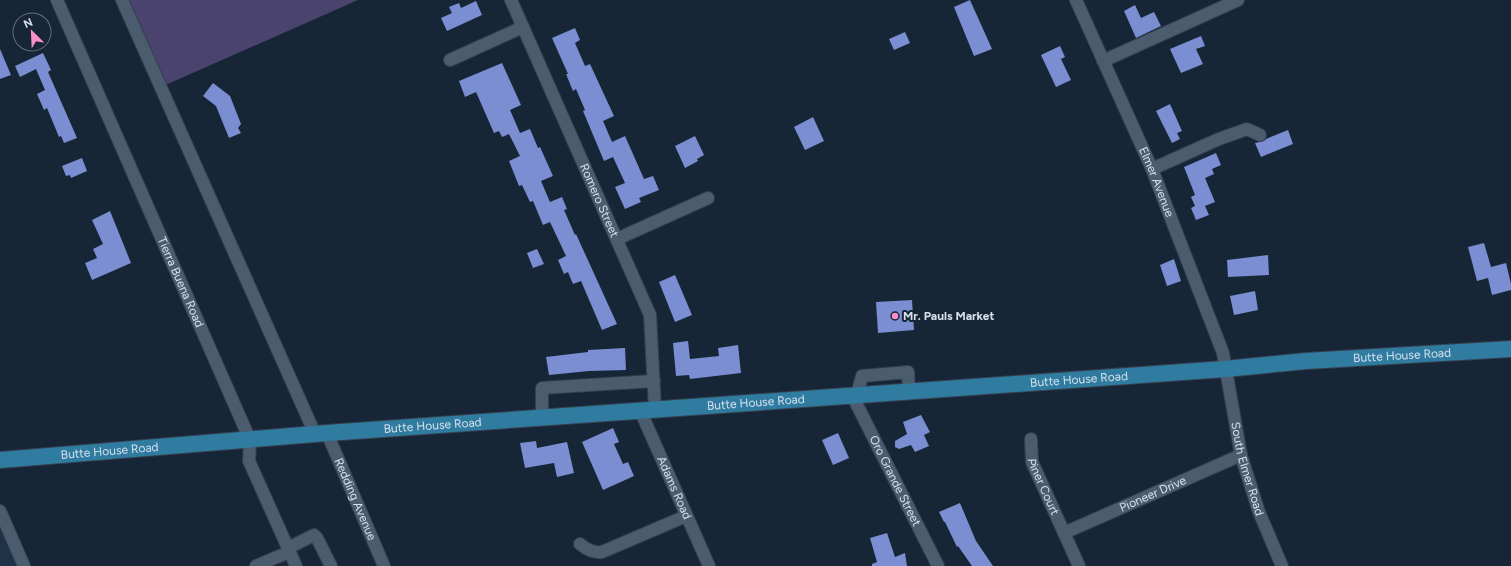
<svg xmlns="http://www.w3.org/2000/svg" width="1511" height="566" viewBox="0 0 1511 566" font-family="Figtree,sans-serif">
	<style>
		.built { fill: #1f3248 }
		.green { fill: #49436d }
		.building { fill: #7a8ed1 }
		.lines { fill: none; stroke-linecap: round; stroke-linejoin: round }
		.minor-casing { stroke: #35404f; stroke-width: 14 }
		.major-casing { stroke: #35404f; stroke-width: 18 }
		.minor { stroke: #4b5c6f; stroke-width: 12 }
		.major { stroke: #307ca1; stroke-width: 16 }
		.poi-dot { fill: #f98fc8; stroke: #162637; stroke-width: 1.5 }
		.labels { text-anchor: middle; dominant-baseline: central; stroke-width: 4; stroke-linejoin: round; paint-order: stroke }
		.street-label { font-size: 12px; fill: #d6e0ec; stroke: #162637 }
		.poi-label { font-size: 12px; font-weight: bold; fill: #d6e0ec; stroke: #162637; text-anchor: start }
	</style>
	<rect width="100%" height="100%" fill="#162637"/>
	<!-- built -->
	<polygon class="built" points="0,511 24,566 0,566"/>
	<!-- green -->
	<polygon class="green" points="122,0 358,0 161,87"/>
	<!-- building -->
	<g class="building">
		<polygon points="970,0 992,49 974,56 954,7"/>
		<polygon points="476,1 482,15 447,31 441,18 452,13 449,7 459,3 461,8"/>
		<polygon points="1135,5 1141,18 1154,12 1161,26 1136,38 1124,11"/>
		<polygon points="575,28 580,40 575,43 585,66 590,64 614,116 603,121 612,142 625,136 644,179 653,176 659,190 639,198 641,202 625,209 615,187 625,183 613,157 604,161 583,111 585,110 576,89 573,91 566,74 568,74 552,38"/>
		<polygon points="905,32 910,43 894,50 889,39"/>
		<polygon points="1201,36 1205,46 1196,49 1203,64 1181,73 1170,49"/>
		<polygon points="1060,46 1065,57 1061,59 1071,80 1056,87 1041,55"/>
		<polygon points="0,49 11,75 0,79"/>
		<polygon points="43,53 51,70 48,72 77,138 64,143 61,136 59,137 47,108 44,110 37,94 45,90 36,69 20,77 15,66"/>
		<polygon points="502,63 521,105 510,110 520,133 530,129 538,148 540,147 553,176 541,181 550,202 562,197 567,209 564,210 575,235 576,234 617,324 602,330 581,281 573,284 568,272 564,274 558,260 566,256 550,222 543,225 533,201 530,202 522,185 519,186 509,161 520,156 509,134 502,137 499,131 494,133 476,92 465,97 459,81"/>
		<polygon points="213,83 230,96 241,124 238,128 241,133 229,138 216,106 203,96"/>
		<polygon points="1170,104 1182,131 1177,133 1180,139 1172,143 1156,111"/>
		<polygon points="813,117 824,141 805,150 794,127"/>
		<polygon points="1288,130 1293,144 1261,157 1255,143 1264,141 1266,139"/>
		<polygon points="695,136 704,155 697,159 698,161 685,168 675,146"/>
		<polygon points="1216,153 1221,165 1212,169 1214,174 1205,178 1215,202 1205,206 1209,215 1196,220 1191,208 1195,206 1191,197 1195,195 1184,167"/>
		<polygon points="82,158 87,171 71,178 70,175 66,176 62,166"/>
		<polygon points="110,211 131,263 92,280 85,263 97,258 93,249 103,244 92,220"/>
		<polygon points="1484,243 1491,267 1506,263 1511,284 1511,290 1492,295 1488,278 1477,281 1468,247"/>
		<polygon points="537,249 544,264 533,268 527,253"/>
		<polygon points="1268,255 1269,275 1228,277 1227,260"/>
		<polygon points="1174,259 1181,281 1167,286 1160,265"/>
		<polygon points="675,275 692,315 675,322 659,282"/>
		<polygon points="1255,291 1258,310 1234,315 1230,296"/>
		<polygon points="912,300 914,330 878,333 876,302"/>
		<polygon points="688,341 690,359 719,356 718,348 738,345 741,373 690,379 689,375 676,376 673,343"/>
		<polygon points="625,348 626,370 589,371 549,375 546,357 588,352 588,350"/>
		<polygon points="921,415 930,432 924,435 929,446 915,452 911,445 899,449 895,447 895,441 907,434 903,422"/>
		<polygon points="613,428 619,442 614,444 623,464 628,462 634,476 603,490 582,442"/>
		<polygon points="838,433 849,458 833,465 822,440"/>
		<polygon points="536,441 537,448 567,442 574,473 557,477 554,463 525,468 520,443"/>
		<polygon points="960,503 976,541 993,566 972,566 958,546 957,547 945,522 944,522 939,512"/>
		<polygon points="887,533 895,557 905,553 907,566 872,566 872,564 877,562 870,538"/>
	</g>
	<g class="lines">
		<!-- minor casing -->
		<g class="minor-casing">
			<g id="minor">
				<path id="s1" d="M57 0 250 440 249 461 296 566"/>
				<polyline points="122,0 315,434"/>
				<path id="s2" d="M511 0 650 315 655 409"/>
				<path id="s3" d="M1076 0 1152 169 1223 353 1241 455 1259 512 1282 566"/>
				<polyline points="450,60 523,27"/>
				<polyline points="1103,61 1238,0"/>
				<polyline points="1152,169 1219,139 1247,129 1260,135"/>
				<polyline points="617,239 708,198"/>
				<path id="s4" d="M852 395 938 566"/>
				<polyline points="857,395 862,376 908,372 909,391"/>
				<path id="s5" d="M640 410 709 566"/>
				<polyline points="542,417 542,388 654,381"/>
				<path id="s6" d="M327 433 384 566"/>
				<path id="s7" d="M1031 439 1032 462 1079 566"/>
				<polyline points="0,511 24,566"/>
				<path id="s8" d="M1064 533 1241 455"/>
				<path d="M580 544C587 550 593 553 602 552L686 516"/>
				<polyline points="288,548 314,535 317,538 331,566"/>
				<polyline points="256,566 289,552"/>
			</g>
		</g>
		<!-- major casing -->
		<g class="major-casing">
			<g id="major">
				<path id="s9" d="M0 460 327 433 1225 369 1306 361 1511 349"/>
			</g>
		</g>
		<!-- minor -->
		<use href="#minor" class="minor"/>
		<!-- major -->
		<use href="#major" class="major"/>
	</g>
	<!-- markers -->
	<circle class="poi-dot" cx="895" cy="316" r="4"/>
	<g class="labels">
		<!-- street labels -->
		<g class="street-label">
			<text stroke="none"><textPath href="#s3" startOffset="199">Elmer Avenue</textPath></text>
			<text stroke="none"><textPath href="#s2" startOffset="219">Romero Street</textPath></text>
			<text stroke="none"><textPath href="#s1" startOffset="308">Tierra Buena Road</textPath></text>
			<text stroke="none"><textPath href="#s9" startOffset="1406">Butte House Road</textPath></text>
			<text stroke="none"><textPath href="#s9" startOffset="1082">Butte House Road</textPath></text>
			<text stroke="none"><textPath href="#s9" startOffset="758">Butte House Road</textPath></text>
			<text stroke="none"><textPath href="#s9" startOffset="434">Butte House Road</textPath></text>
			<text stroke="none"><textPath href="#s9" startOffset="110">Butte House Road</textPath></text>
			<text stroke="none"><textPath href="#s3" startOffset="501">South Elmer Road</textPath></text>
			<text stroke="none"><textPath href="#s4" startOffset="96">Oro Grande Street</textPath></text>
			<text stroke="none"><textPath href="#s7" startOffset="50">Piner Court</textPath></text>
			<text stroke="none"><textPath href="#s5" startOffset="85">Adams Road</textPath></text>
			<text stroke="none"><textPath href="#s8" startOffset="97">Pioneer Drive</textPath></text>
			<text stroke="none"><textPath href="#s6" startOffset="72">Redding Avenue</textPath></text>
		</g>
		<!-- poi labels -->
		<g class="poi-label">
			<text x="903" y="316">Mr. Pauls Market</text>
		</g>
	</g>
	<!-- north arrow -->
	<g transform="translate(32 32) rotate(336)"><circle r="19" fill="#162637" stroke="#63707f"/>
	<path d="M0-3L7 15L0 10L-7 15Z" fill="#f98fc8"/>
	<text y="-6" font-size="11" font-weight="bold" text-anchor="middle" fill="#d6e0ec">N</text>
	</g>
</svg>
